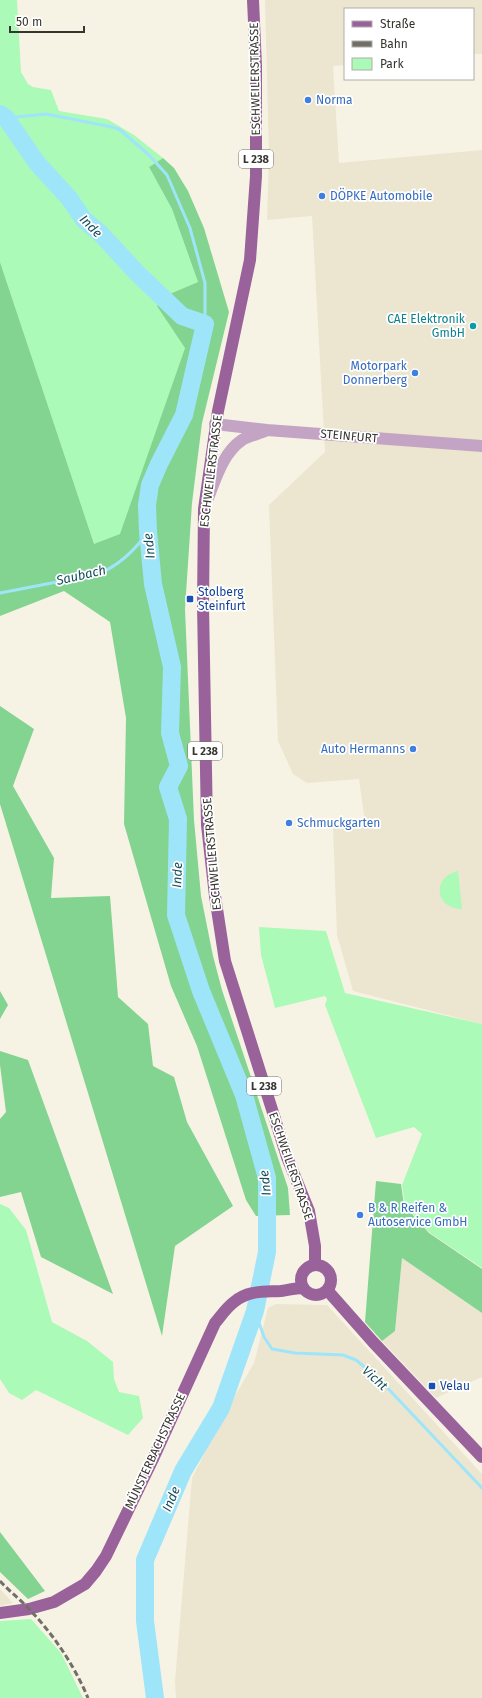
<svg xmlns="http://www.w3.org/2000/svg" width="482" height="1698" viewBox="0 0 482 1698" font-family="'Fira Sans',sans-serif">
	<style>
		.built { fill: #ece6d0 }
		.green { fill: #abfab7 }
		.forest { fill: #82d490 }
		.lines { fill: none; stroke-linecap: round; stroke-linejoin: round }
		.stream { stroke: #9fe5fa; stroke-width: 3 }
		.river { stroke: #9fe5fa; stroke-width: 18 }
		.minor { stroke: #c4a4c4; stroke-width: 12 }
		.major { stroke: #99629b; stroke-width: 12 }
		.rail { stroke: #716f66; stroke-width: 3; stroke-dasharray: 6 3; stroke-linecap: butt }
		.shop-dot { fill: #3f7fe0; stroke: #fff; stroke-width: 1.5 }
		.culture-dot { fill: #0f9aa8; stroke: #fff; stroke-width: 1.5 }
		.transit-dot { fill: #1a4fb4; stroke: #fff; stroke-width: 1.5 }
		.labels { text-anchor: middle; dominant-baseline: central; stroke-width: 3.5; stroke-linejoin: round; paint-order: stroke }
		.shield { fill: #fff; stroke: #72726d; stroke-width: 1 }
		.shield-label { font-size: 11px; font-weight: bold; fill: #36352f }
		.street-label { font-size: 12px; fill: #36352f; stroke: #fff }
		.shop-label { font-size: 12px; fill: #366cbe; stroke: #fff; text-anchor: start }
		.culture-label { font-size: 12px; fill: #0d838f; stroke: #fff; text-anchor: end }
		.transit-label { font-size: 12px; fill: #164399; stroke: #fff; text-anchor: start }
		.water-label { font-size: 13px; font-style: italic; fill: #154f5d; stroke: #fff }
	</style>
	<rect width="100%" height="100%" fill="#f7f3e4"/>
	<!-- built -->
	<g class="built">
		<polygon points="265,0 482,0 482,54 473,54 473,9 345,9 345,65 333,66 339,163 482,150 482,1024 353,991 337,935 333,826 365,822 359,779 307,783 293,774 278,741 269,505 325,452 312,216 267,220 269,158"/>
		<polygon points="402,1258 482,1313 482,1377 436,1398 382,1341 395,1331"/>
		<polygon points="276,1304 327,1305 482,1474 482,1698 176,1698 175,1681 192,1478 225,1413 254,1363 268,1308"/>
		<polygon points="0,1589 13,1603 0,1606"/>
	</g>
	<!-- green -->
	<g class="green">
		<polygon points="0,0 17,0 21,72 28,84 33,87 51,90 59,111 107,119 134,135 163,158 149,167 172,209 198,282 172,293 185,348 121,534 94,545 0,262"/>
		<path d="M458 871 462 909C435 909 431 877 458 871Z"/>
		<polygon points="259,927 326,931 345,993 482,1024 482,1268 430,1233 405,1205 402,1185 422,1134 414,1127 376,1138 325,1005 327,999 325,996 275,1008 261,955"/>
		<polygon points="0,1204 9,1208 26,1230 52,1322 87,1341 113,1362 114,1379 119,1392 139,1396 143,1418 128,1435 36,1390 22,1400 9,1393 0,1379"/>
		<polygon points="31,1619 61,1653 83,1698 0,1698 0,1621"/>
	</g>
	<!-- forest -->
	<g class="forest">
		<polygon points="163,158 174,168 188,191 204,228 229,312 202,423 192,503 185,609 194,820 201,896 213,956 222,990 288,1188 290,1215 256,1216 246,1200 197,1046 171,986 124,824 126,718 110,622 64,591 0,616 0,262 94,544 120,534 185,348 157,306 172,293 198,282 172,209 149,167"/>
		<polygon points="0,706 34,729 13,786 54,858 51,898 110,896 118,997 148,1024 153,1066 174,1077 187,1122 233,1206 175,1246 162,1336 0,804"/>
		<polygon points="0,991 8,1005 0,1019"/>
		<polygon points="0,1051 28,1060 113,1294 41,1257 21,1192 0,1197 0,1119 6,1112 0,1065"/>
		<polygon points="376,1181 401,1184 404,1205 429,1233 482,1269 482,1313 402,1258 395,1331 382,1341 365,1322"/>
		<polygon points="0,1532 45,1591 28,1599 0,1572"/>
	</g>
	<g class="lines">
		<!-- stream -->
		<g class="stream">
			<polyline points="6,118 46,114 107,126 119,129 149,155 167,175 190,228 205,283 205,324"/>
			<path d="M0 593 98 574C118 566 135 550 148 532"/>
			<polyline points="255,1311 264,1337 272,1349 295,1353 343,1355 356,1360 380,1380 482,1488"/>
		</g>
		<!-- river -->
		<polyline class="river" points="0,114 6,118 37,163 69,198 84,220 101,234 137,273 182,316 205,324 184,415 159,464 150,485 147,505 148,532 153,584 172,667 170,733 179,766 168,787 178,819 176,915 201,991 244,1095 267,1178 267,1252 255,1311 221,1408 183,1471 145,1560 145,1621 155,1698"/>
		<!-- minor -->
		<g class="minor">
			<polyline points="215,424 267,430 482,446"/>
			<path d="M208 498C216 478 223 453 242 440 249 436 258 434 265 431"/>
		</g>
		<!-- major -->
		<g class="major">
			<polyline points="253,0 256,66 256,176 250,260 218,411 204,509 203,605 207,825 215,896 225,961 287,1157 309,1211 315,1246 315,1265"/>
			<circle cx="316" cy="1280" r="15"/>
			<polyline points="328,1291 373,1342 482,1457"/>
			<path d="M0 1613 29 1609 54 1602 85 1584 96 1571 106 1556 152 1461 215 1323C221 1316 226 1308 234 1302 248 1290 264 1292 281 1291 288 1290 296 1288 303 1288"/>
		</g>
		<!-- rail -->
		<path class="rail" d="M0 1581C9 1591 20 1599 29 1609 54 1635 74 1665 88 1698"/>
	</g>
	<!-- markers -->
	<g class="shop-dot">
		<circle cx="308" cy="100" r="4"/>
		<circle cx="322" cy="196" r="4"/>
		<circle cx="415" cy="373" r="4"/>
		<circle cx="413" cy="749" r="4"/>
		<circle cx="289" cy="823" r="4"/>
		<circle cx="360" cy="1215" r="4"/>
	</g>
	<circle class="culture-dot" cx="473" cy="326" r="4"/>
	<g class="transit-dot">
		<rect x="186" y="595" width="8" height="8" rx="2"/>
		<rect x="428" y="1382" width="8" height="8" rx="2"/>
	</g>
	<g class="labels">
		<!-- shield labels -->
		<g class="shield">
			<rect x="239" y="150" width="34" height="18" rx="3"/>
			<rect x="188" y="742" width="34" height="18" rx="3"/>
			<rect x="247" y="1077" width="34" height="18" rx="3"/>
		</g>
		<g class="shield-label">
			<text x="256" y="159">L 238</text>
			<text x="205" y="751">L 238</text>
			<text x="264" y="1086">L 238</text>
		</g>
		<!-- street labels -->
		<g class="street-label">
			<text transform="translate(255 79) rotate(-91)">ESCHWEILERSTRASSE</text>
			<text transform="translate(349 436) rotate(5)">STEINFURT</text>
			<text transform="translate(211 471) rotate(-83)">ESCHWEILERSTRASSE</text>
			<text transform="translate(212 854) rotate(-95)">ESCHWEILERSTRASSE</text>
			<text transform="translate(291 1166) rotate(71)">ESCHWEILERSTRASSE</text>
			<text transform="translate(155 1451) rotate(-65)">MÜNSTERBACHSTRASSE</text>
		</g>
		<!-- shop labels -->
		<g class="shop-label">
			<text x="316" y="100">Norma</text>
			<text x="330" y="196">DÖPKE Automobile</text>
			<text x="407" y="366" text-anchor="end">Motorpark<tspan x="407" dy="14">Donnerberg</tspan></text>
			<text x="405" y="749" text-anchor="end">Auto Hermanns</text>
			<text x="297" y="823">Schmuckgarten</text>
			<text x="368" y="1208">B &amp; R Reifen &amp;<tspan x="368" dy="14">Autoservice GmbH</tspan></text>
		</g>
		<!-- culture labels -->
		<g class="culture-label">
			<text x="465" y="319">CAE Elektronik<tspan x="465" dy="14">GmbH</tspan></text>
		</g>
		<!-- transit labels -->
		<g class="transit-label">
			<text x="198" y="592">Stolberg<tspan x="198" dy="14">Steinfurt</tspan></text>
			<text x="440" y="1386">Velau</text>
		</g>
		<!-- water labels -->
		<g class="water-label">
			<text transform="translate(91 226) rotate(46)">Inde</text>
			<text transform="translate(149 546) rotate(-96)">Inde</text>
			<text transform="translate(81 575) rotate(-13)">Saubach</text>
			<text transform="translate(177 875) rotate(-88)">Inde</text>
			<text transform="translate(265 1183) rotate(-96)">Inde</text>
			<text transform="translate(375 1378) rotate(42)">Vicht</text>
			<text transform="translate(171 1499) rotate(-67)">Inde</text>
		</g>
	</g>
	<!-- legend -->
	<rect x="344" y="8" width="130" height="72" fill="#ffffff" stroke="#afaeac"/>
	<rect x="352" y="21" width="20" height="6" fill="#99629b" stroke="#afaeac"/>
	<text x="380" y="28" font-size="12" fill="#36352f">Straße</text>
	<rect x="352" y="41" width="20" height="6" fill="#716f66" stroke="#afaeac"/>
	<text x="380" y="48" font-size="12" fill="#36352f">Bahn</text>
	<rect x="352" y="58" width="20" height="12" fill="#abfab7" stroke="#afaeac"/>
	<text x="380" y="68" font-size="12" fill="#36352f">Park</text>
	<!-- scale -->
	<path d="M10 26v6h74v-6" fill="none" stroke="#36352f" stroke-width="2"/>
	<text x="16" y="26" font-size="12" fill="#36352f" stroke="#ffffff" stroke-width="3" paint-order="stroke">50 m</text>
</svg>
